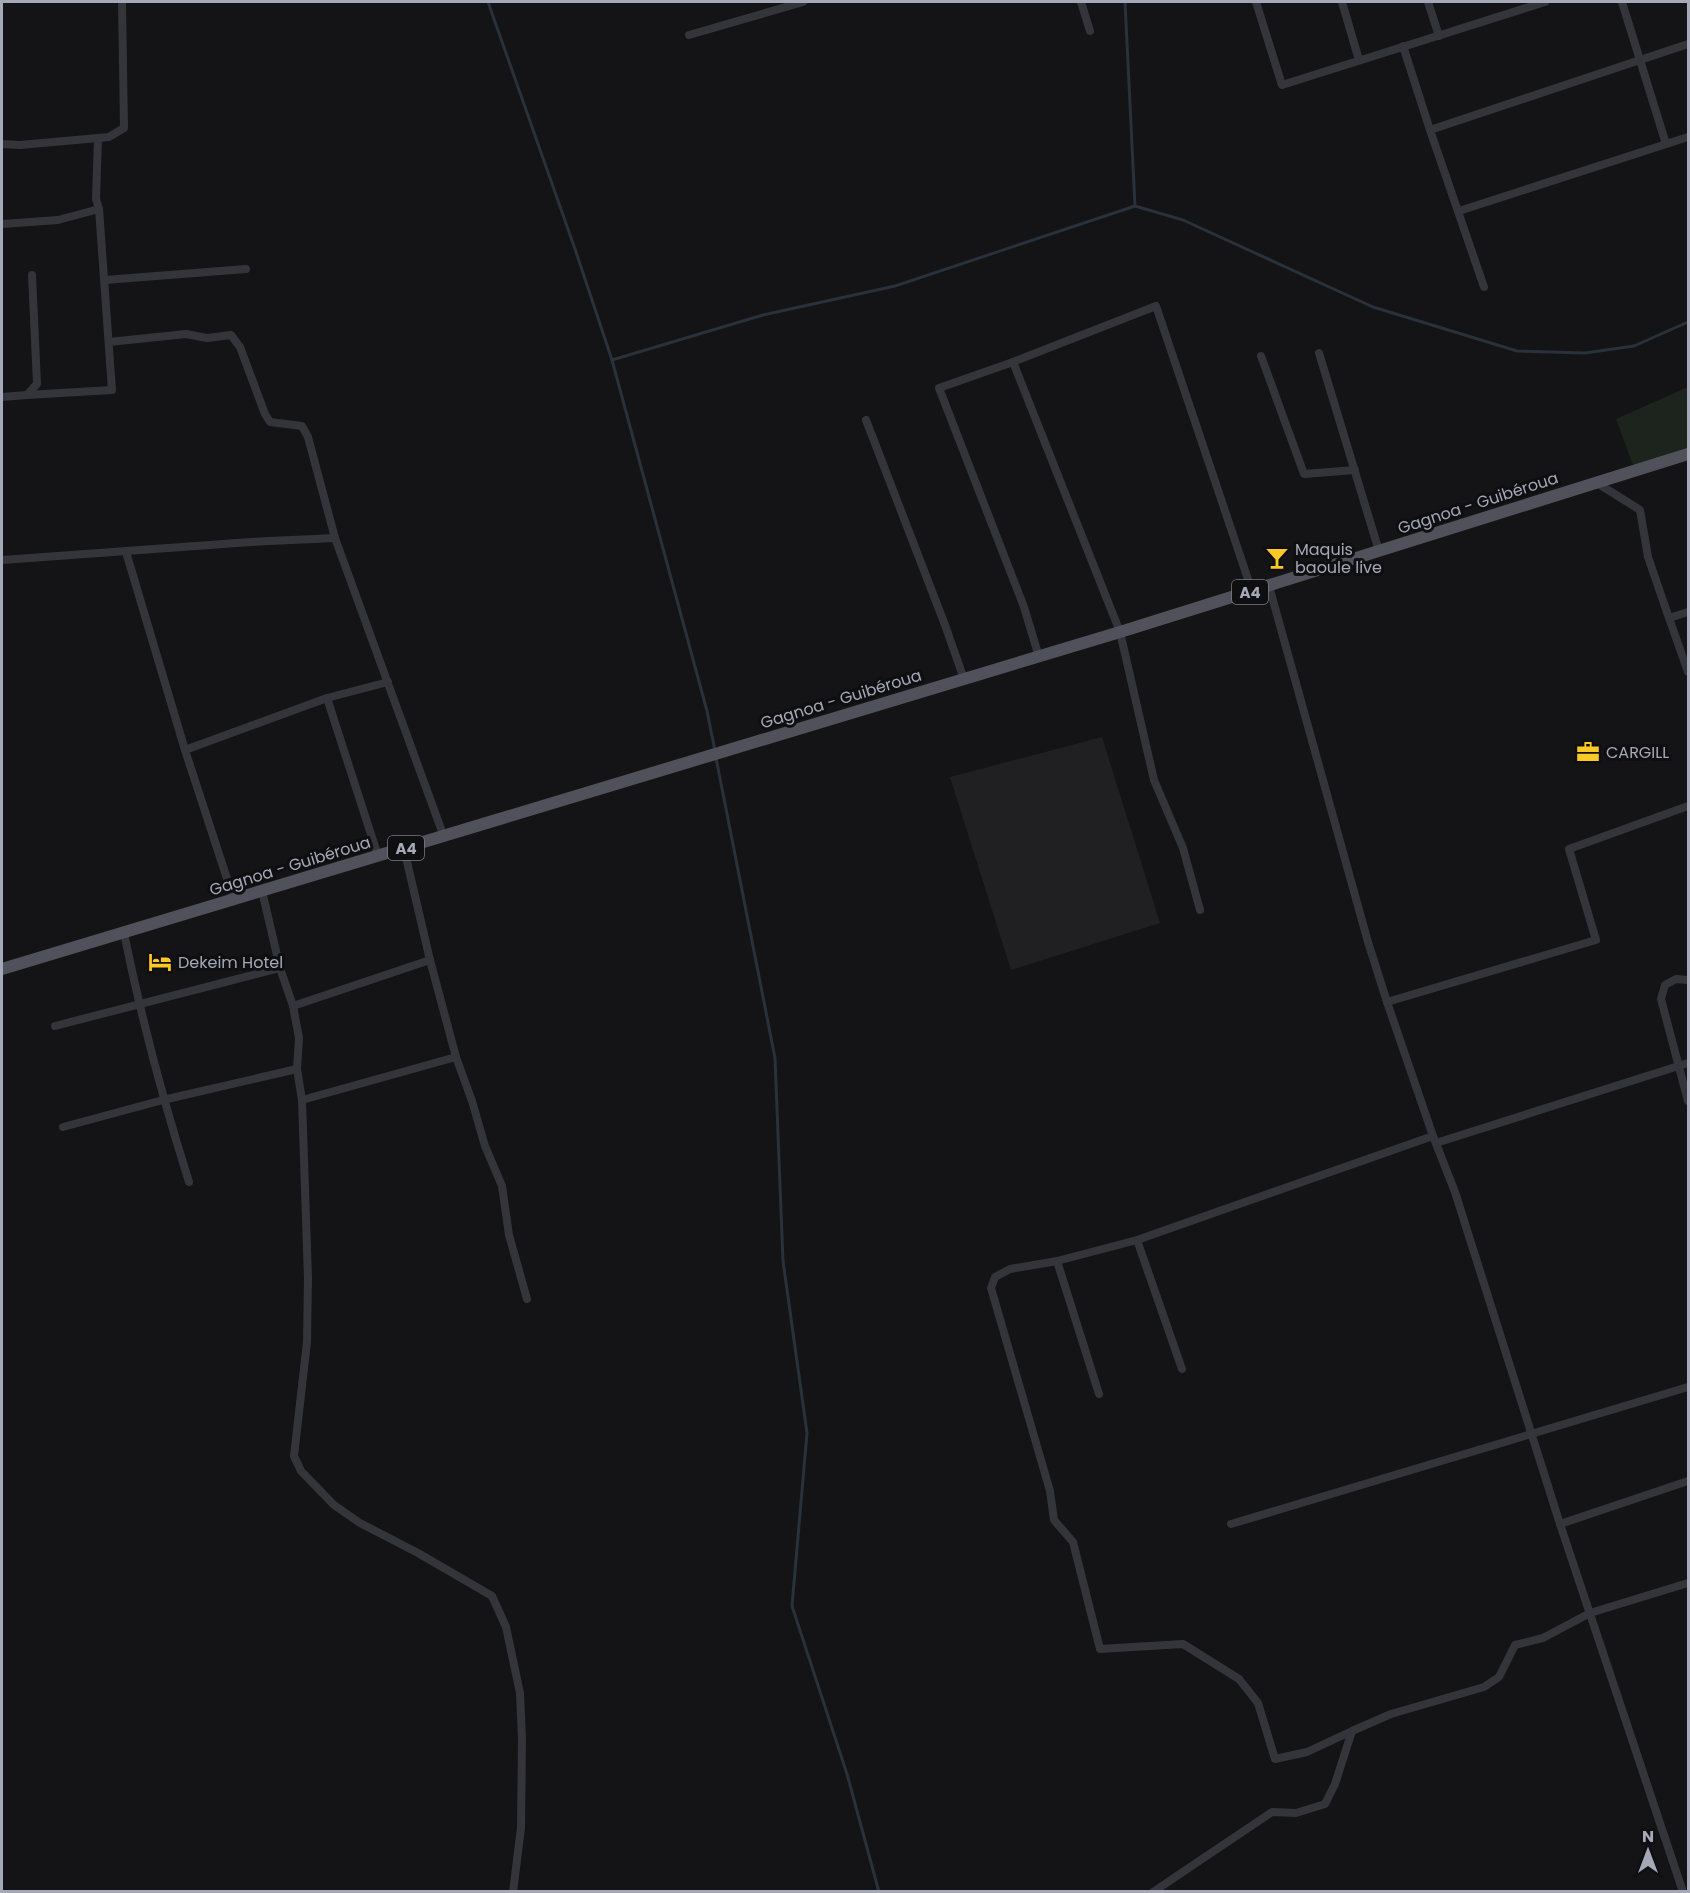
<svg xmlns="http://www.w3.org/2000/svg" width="1690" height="1893" viewBox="0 0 1690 1893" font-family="Poppins,sans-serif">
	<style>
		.built { fill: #202023 }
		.green { fill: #1c241d }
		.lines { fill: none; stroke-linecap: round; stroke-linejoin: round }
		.stream { stroke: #29313a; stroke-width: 3 }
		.street { stroke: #34353b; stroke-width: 8 }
		.primary { stroke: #50515a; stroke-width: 12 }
		.labels { text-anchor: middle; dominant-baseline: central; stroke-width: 6; stroke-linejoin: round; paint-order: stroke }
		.shield { fill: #0f0f11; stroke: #787a85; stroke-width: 1.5 }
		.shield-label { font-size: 15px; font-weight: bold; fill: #a5a8b7 }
		.street-label { font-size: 16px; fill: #a5a8b7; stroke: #0f0f11 }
		.poi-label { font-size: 16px; fill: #a5a8b7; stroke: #0f0f11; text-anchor: start }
	</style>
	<rect width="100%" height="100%" fill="#141416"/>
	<!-- built -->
	<polygon class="built" points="1102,737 1160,923 1011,970 950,777"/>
	<!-- green -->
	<polygon class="green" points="1688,387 1688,451 1634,468 1616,419"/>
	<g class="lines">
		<!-- stream -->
		<g class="stream">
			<polyline points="488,2 575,249 612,360 707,711 715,751"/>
			<polyline points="1135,206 1183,220 1373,307 1517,351 1585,353 1634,346 1688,322"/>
			<polyline points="612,360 763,315 895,286 1135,206 1125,2"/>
			<polyline points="716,758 775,1058 783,1261 807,1433 792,1606 847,1774 879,1892"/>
		</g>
		<!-- street -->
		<g class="street">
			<polyline points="1081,2 1090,31"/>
			<polyline points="1256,2 1282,85 1545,2"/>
			<polyline points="1342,2 1359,60"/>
			<polyline points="1428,2 1439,36"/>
			<polyline points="1622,2 1666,144"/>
			<polyline points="689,35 803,2"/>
			<polyline points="1403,46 1430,130 1484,287"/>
			<polyline points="1430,130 1688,44"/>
			<polyline points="2,144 20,145 109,137 124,128 122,2"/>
			<polyline points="1459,211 1688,137"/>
			<polyline points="2,224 58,220 99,209"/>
			<polyline points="105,280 246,269"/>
			<polyline points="109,342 186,334 207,338 231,335 240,347 265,414 270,422 302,426 308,437 335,538 444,837"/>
			<polyline points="1319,353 1379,551"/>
			<polyline points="1261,356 1304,474 1355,470"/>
			<polyline points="1013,362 1156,306 1252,591"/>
			<polyline points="27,395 112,390 99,209 96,199 98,138"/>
			<polyline points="2,397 27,395 37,384 32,275"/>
			<polyline points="866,420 945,625 964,679"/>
			<polyline points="1597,483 1640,510 1648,557 1669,618 1688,612"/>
			<polyline points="126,552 185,750 234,900"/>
			<polyline points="2,560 251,542 335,538"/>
			<polyline points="1269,586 1368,942 1387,1002 1433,1136 1455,1192 1560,1524 1683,1892"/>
			<polyline points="1669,618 1688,672"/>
			<polyline points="1039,657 1024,607 939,388 1013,362 1120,632 1154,780 1183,848 1200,910"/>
			<polyline points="327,698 378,856"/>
			<polyline points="185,750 327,698 388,682"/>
			<polyline points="404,849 430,960 456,1057 472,1101 485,1146 502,1186 509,1235 527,1299"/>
			<polyline points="262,891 280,968 293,1006 299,1038 297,1069 302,1100 308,1278 307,1342 294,1456 301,1471 334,1505 360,1523 418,1553 492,1596 506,1627 520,1693 522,1739 521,1828 513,1892"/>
			<path d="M124 933C141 1017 163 1100 189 1182"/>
			<polyline points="1688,980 1676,979 1665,985 1661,999 1688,1101"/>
			<polyline points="1387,1002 1596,940 1569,849 1688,806"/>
			<polyline points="293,1006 430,960"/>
			<polyline points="55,1026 280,968"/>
			<polyline points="302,1100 456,1057"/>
			<polyline points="63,1127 163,1100 297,1069"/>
			<polyline points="1436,1143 1688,1063"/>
			<polyline points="1137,1240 1182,1369"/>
			<polyline points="1057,1261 1099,1394"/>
			<polyline points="1231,1524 1688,1387"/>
			<polyline points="1560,1524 1688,1481"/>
			<polyline points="1352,1731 1307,1752 1275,1759 1258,1703 1239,1679 1183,1644 1100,1649 1073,1542 1054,1520 1050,1491 991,1288 995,1277 1010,1269 1057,1261 1137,1240 1433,1136"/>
			<polyline points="1153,1892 1272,1812 1296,1813 1325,1804 1335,1784 1352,1731 1391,1714 1484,1687 1499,1677 1515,1645 1543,1638 1590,1613 1688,1583"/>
		</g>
		<!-- primary -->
		<polyline class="primary" points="2,969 1120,632 1688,454"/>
	</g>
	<!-- icons -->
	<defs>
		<g id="bar-bare" transform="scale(1.8)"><path d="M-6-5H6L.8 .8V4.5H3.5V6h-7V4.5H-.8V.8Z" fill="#fbc927" stroke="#0f0f11" stroke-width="2.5" paint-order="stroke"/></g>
		<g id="office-bare" transform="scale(1.8)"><path d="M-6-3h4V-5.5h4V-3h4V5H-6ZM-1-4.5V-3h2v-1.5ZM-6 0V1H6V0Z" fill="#fbc927" stroke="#0f0f11" stroke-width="2.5" paint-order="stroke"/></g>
		<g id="hotel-bare" transform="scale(1.8)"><path d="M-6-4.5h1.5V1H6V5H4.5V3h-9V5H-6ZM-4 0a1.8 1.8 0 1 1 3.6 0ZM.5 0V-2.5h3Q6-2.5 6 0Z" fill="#fbc927" stroke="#0f0f11" stroke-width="2.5" paint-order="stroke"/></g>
	</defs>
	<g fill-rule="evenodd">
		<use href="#bar-bare" x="1277" y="558"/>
		<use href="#office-bare" x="1588" y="752"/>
		<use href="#hotel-bare" x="160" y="962"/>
	</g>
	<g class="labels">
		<!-- shield labels -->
		<g class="shield">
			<rect x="1232" y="580" width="36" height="24" rx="4.5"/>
			<rect x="388" y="836" width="36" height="24" rx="4.5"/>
		</g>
		<g class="shield-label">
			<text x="1250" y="592">A4</text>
			<text x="406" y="848">A4</text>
		</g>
		<!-- street labels -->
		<g class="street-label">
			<text transform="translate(1478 503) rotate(-18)">Gagnoa - Guibéroua</text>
			<text transform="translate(841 699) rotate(-17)">Gagnoa - Guibéroua</text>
			<text transform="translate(290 866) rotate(-17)">Gagnoa - Guibéroua</text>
		</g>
		<!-- poi labels -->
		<g class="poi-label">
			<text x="1295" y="549">Maquis<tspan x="1295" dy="18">baoule live</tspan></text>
			<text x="1606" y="752">CARGILL</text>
			<text x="178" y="962">Dekeim Hotel</text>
		</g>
	</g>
	<!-- border -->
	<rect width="1690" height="1893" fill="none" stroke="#a5a8b7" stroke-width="6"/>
	<!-- north arrow -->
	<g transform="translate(1648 1851)" stroke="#0f0f11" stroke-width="4.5" paint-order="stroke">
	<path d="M0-4.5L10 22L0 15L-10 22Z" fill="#a5a8b7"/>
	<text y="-9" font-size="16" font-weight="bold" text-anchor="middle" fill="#a5a8b7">N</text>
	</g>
</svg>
